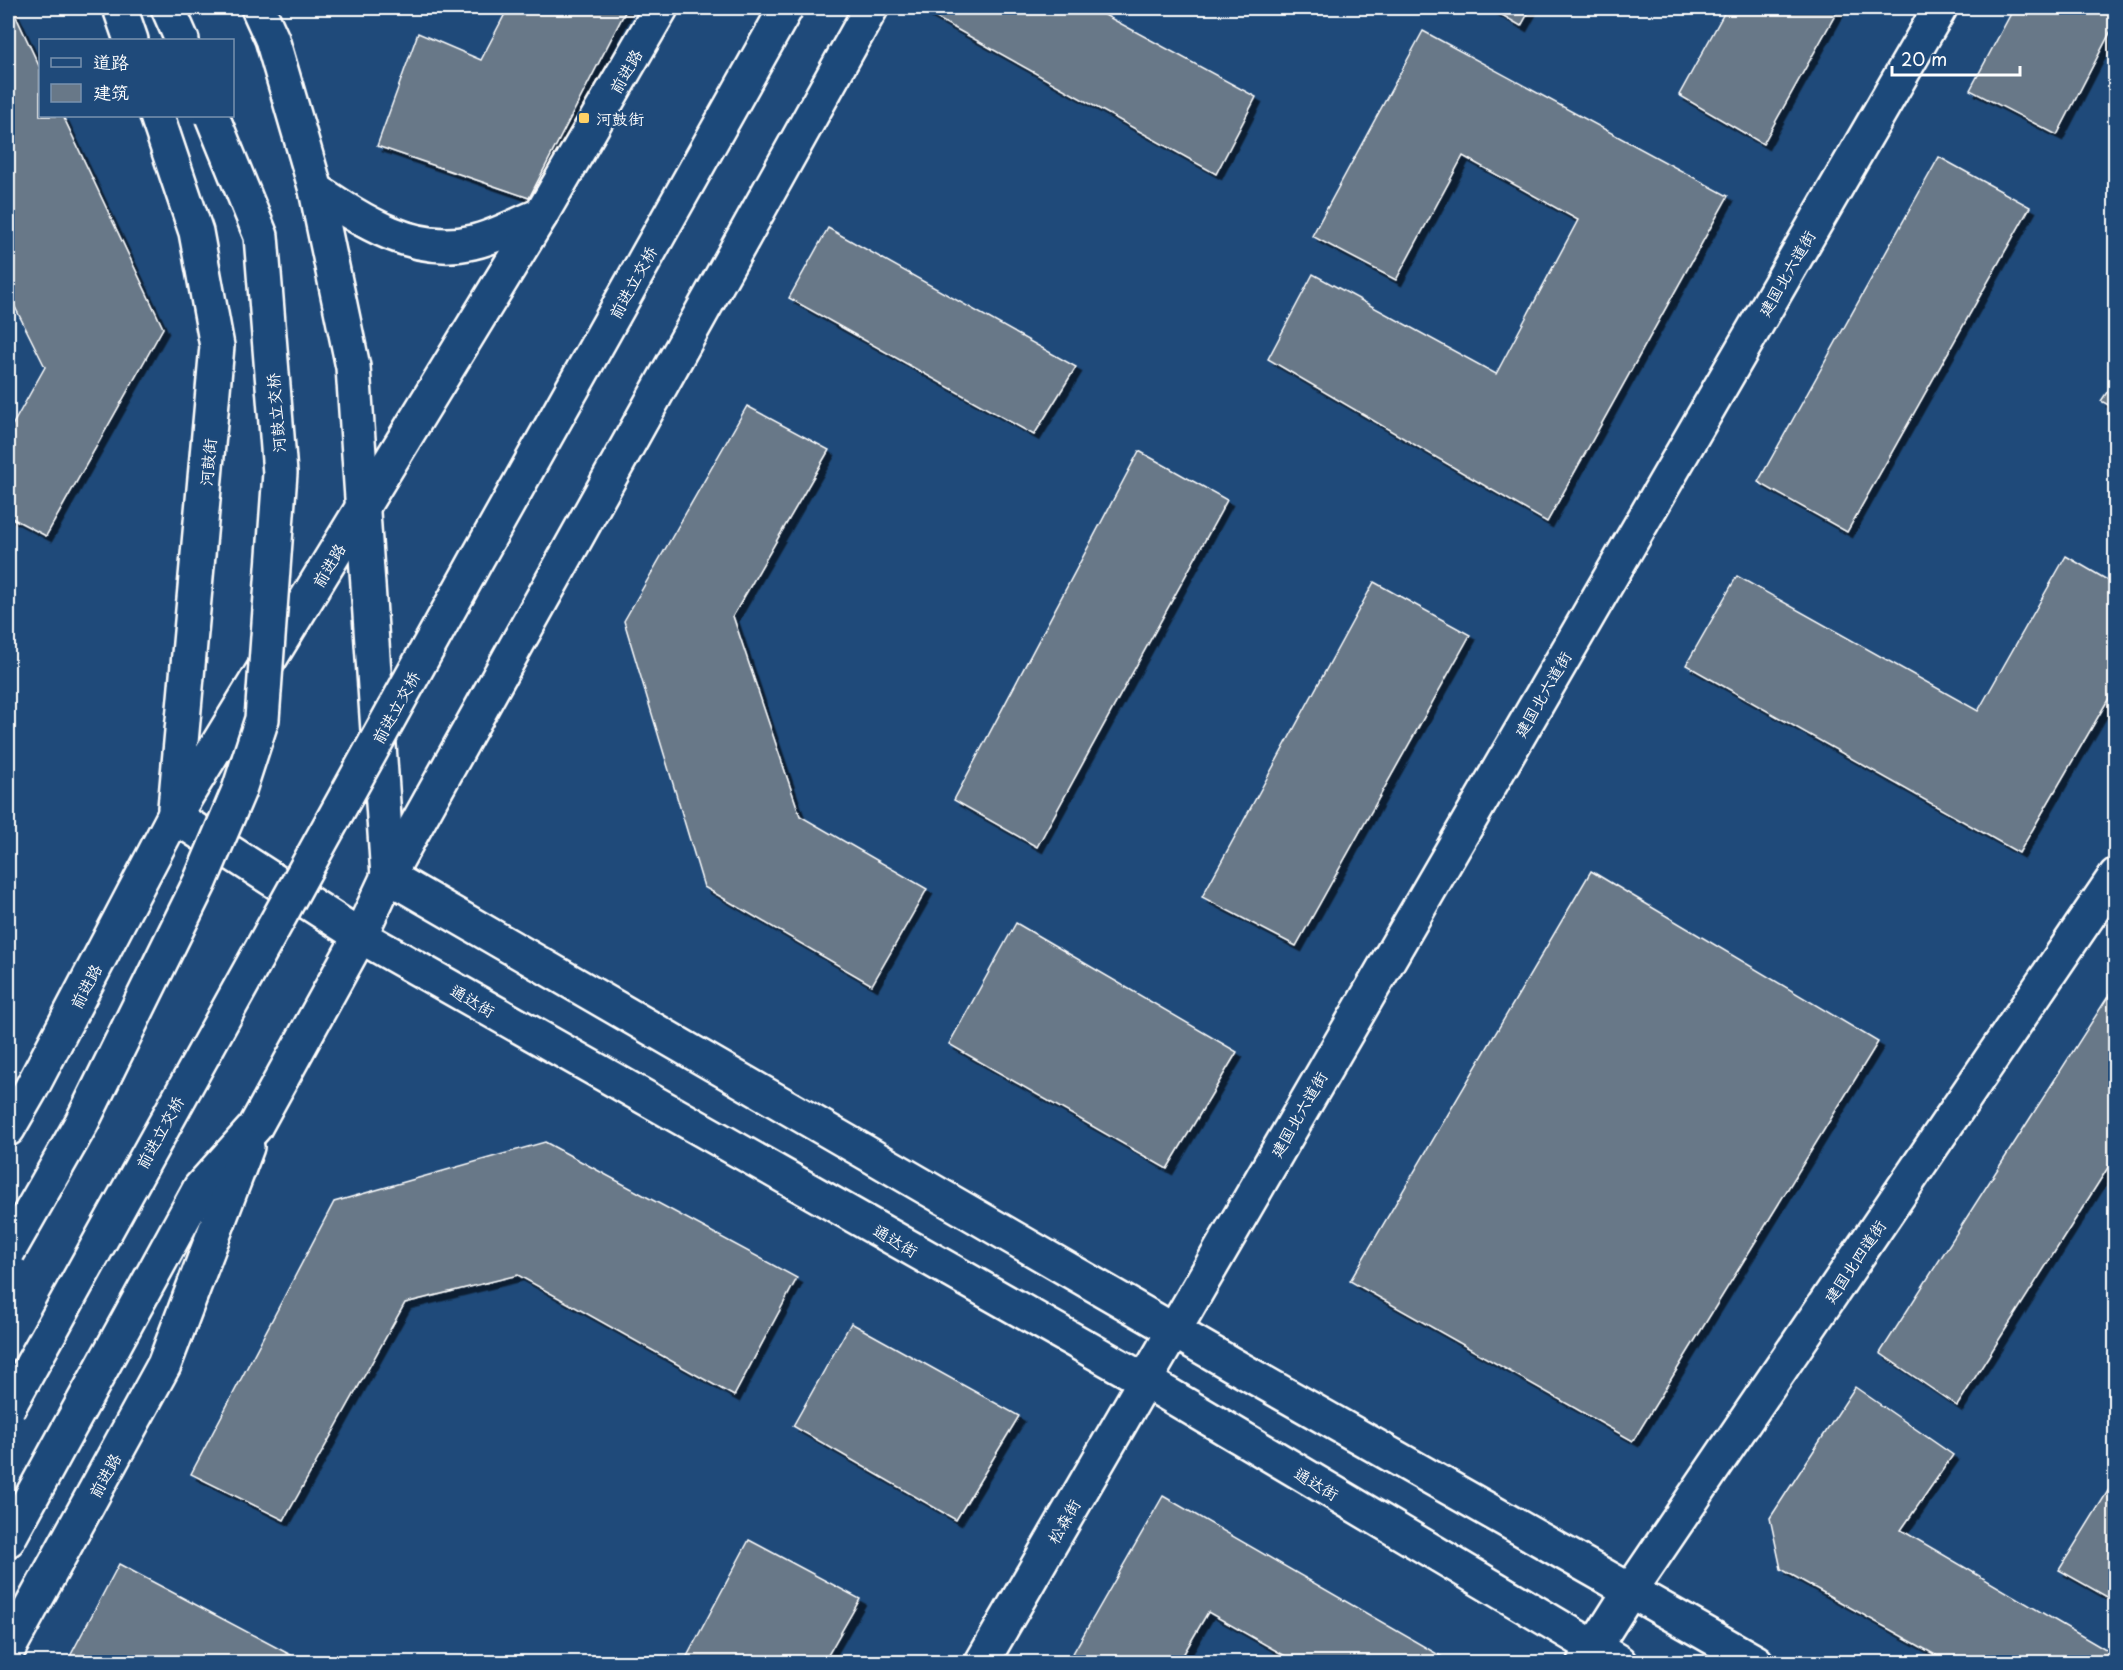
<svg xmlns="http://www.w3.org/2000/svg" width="2123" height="1670" viewBox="0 0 2123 1670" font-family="'Playpen Sans','LXGW WenKai TC',sans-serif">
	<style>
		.building { fill: #687888; stroke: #fff; stroke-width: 1.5; filter: url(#shadow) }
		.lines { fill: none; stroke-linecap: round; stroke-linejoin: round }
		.tertiary-casing { stroke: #fff; stroke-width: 38 }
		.secondary-casing { stroke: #fff; stroke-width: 38 }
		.trunk-casing { stroke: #fff; stroke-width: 38 }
		.tertiary { stroke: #1f4a7a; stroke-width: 33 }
		.secondary { stroke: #1f4a7a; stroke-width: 33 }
		.trunk { stroke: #1f4a7a; stroke-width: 33 }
		.trunk-bridge-casing { stroke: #fff; stroke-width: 38; stroke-linecap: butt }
		.trunk-bridge { stroke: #1f4a7a; stroke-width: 33 }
		.poi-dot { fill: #ffd166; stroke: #1f4a7a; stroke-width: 2 }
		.labels { text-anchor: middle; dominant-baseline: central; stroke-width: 5; stroke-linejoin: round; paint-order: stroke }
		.street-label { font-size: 16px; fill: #fff; stroke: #1f4a7a }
		.poi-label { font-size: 16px; fill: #fff; stroke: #1f4a7a; text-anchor: start }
	</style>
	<defs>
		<filter id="shadow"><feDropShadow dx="5.5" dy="5.5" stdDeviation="0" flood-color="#0009"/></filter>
	</defs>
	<rect width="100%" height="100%" fill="#1f4a7a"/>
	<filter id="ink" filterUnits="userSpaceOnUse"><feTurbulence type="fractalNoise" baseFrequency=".0167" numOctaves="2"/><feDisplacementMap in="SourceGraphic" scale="12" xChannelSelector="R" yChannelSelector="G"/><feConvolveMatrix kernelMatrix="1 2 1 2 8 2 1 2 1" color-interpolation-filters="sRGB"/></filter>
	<g filter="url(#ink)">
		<!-- building -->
		<g class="building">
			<polygon points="8,8 12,8 40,68 40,116 63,116 163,328 46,536 8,516 8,433 45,367 8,293"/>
			<polygon points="508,8 627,8 529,198 377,146 418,33 481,60"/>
			<polygon points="926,8 1092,8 1256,97 1216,174 924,11"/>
			<polygon points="1490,8 1531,8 1521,26"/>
			<polygon points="1727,8 1839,8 1763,144 1679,95"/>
			<polygon points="2014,8 2116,8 2116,21 2057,135 1970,90"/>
			<polygon points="1423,31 1728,196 1547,522 1268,359 1313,274 1496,374 1578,220 1463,156 1396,280 1312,236"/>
			<polygon points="1939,157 2030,207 1847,532 1758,482"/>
			<polygon points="828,228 1076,367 1034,435 789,298"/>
			<polygon points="2116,379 2116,409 2101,401"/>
			<polygon points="747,406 829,450 733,616 800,816 927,889 872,985 704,887 624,621"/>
			<polygon points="1139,451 1227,500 1037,847 954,800"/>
			<polygon points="2066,556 2116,585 2116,686 2019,853 1686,665 1737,576 1978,711"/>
			<polygon points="1374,582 1470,635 1296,946 1202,897"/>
			<polygon points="1591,871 1878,1042 1633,1441 1350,1281"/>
			<polygon points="1016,923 1237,1052 1167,1169 949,1044"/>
			<polygon points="2116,984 2116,1155 1957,1406 1880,1353"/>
			<polygon points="545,1142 797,1278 734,1396 518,1275 405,1303 284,1520 191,1474 334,1202"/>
			<polygon points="851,1323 1019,1416 956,1520 793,1426"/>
			<polygon points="1855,1387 1953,1455 1901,1530 2116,1656 2116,1662 1948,1662 1781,1569 1770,1518"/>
			<polygon points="2116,1478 2116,1602 2059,1570"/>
			<polygon points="1163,1496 1451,1662 1296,1662 1208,1612 1179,1662 1068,1662"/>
			<polygon points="749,1540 860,1599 824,1662 684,1662"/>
			<polygon points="119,1564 304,1662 67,1662"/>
		</g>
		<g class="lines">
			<!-- tertiary casing -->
			<g class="tertiary-casing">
				<g id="tertiary">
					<polyline points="982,1662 1940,8"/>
					<polyline points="1585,1662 1630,1591 2116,875"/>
				</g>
			</g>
			<!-- secondary casing -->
			<g class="secondary-casing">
				<g id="secondary">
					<polyline points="174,816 360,936 1144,1380 1619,1662"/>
					<polyline points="388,876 1240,1369 1756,1662"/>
				</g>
			</g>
			<!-- trunk casing -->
			<g class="trunk-casing">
				<g id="trunk">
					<polyline points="120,8 131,40"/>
					<polyline points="168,8 182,40"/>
					<polyline points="258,8 272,39 316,190 353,367 388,876"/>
					<polyline points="157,116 196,232 217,346 175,808"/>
					<path d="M316 190C362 221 415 256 473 242 496 237 520 223 541 215"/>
					<polyline points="8,1129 31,1089 174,816 541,215 661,8"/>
					<polyline points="8,1540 200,1188 255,1127 360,936 388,876 871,8"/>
					<polyline points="8,1650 164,1365 247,1147"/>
				</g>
			</g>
			<!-- tertiary -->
			<use href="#tertiary" class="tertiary"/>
			<!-- secondary -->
			<use href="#secondary" class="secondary"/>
			<!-- trunk -->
			<use href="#trunk" class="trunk"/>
			<!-- trunk-bridge casing -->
			<g class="trunk-bridge-casing">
				<g id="trunk-bridge">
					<polyline points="8,1252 82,1122 200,882 239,790 262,719 280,473 261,236 212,116"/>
					<polyline points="8,1408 477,559 786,8"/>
				</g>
			</g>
			<!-- trunk-bridge -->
			<use href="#trunk-bridge" class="trunk-bridge"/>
		</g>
	</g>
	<!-- markers -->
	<rect class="poi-dot" x="578" y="112" width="12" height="12" rx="3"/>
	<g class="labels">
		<!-- street labels -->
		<g class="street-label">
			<text transform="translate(625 71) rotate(-60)">前进路</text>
			<text transform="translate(1786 273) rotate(-60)">建国北六道街</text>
			<text transform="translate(632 282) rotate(-61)">前进立交桥</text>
			<text transform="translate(275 413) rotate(-95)">河鼓立交桥</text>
			<text transform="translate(207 462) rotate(-85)">河鼓街</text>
			<text transform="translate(328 565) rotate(-59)">前进路</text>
			<text transform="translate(1542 694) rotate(-60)">建国北六道街</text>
			<text transform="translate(395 707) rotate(-61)">前进立交桥</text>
			<text transform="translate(85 986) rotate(-62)">前进路</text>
			<text transform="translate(473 1000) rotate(30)">通达街</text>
			<text transform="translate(1298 1114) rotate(-60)">建国北六道街</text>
			<text transform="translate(159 1132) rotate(-61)">前进立交桥</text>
			<text transform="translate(896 1240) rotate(30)">通达街</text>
			<text transform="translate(1854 1261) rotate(-56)">建国北四道街</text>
			<text transform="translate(104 1475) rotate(-61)">前进路</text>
			<text transform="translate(1317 1483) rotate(31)">通达街</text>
			<text transform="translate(1063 1521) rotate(-60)">松森街</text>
		</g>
		<!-- poi labels -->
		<g class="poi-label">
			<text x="596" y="118">河鼓街</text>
		</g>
	</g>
	<!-- margin -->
	<rect width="2123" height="1670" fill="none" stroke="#1f4a7a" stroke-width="30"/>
	<rect x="15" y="15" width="2093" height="1640" fill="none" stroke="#fff" stroke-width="2" filter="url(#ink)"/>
	<!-- legend -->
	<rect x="39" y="39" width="195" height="78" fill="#1f4a7a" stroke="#7992af" stroke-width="1.5"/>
	<rect x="51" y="58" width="30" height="9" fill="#1f4a7a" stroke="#7992af" stroke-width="1.5"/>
	<text x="93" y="69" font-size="18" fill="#ffffff">道路</text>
	<rect x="51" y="84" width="30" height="18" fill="#687888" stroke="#7992af" stroke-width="1.5"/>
	<text x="93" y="99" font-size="18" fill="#ffffff">建筑</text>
	<!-- scale -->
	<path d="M1892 66v9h128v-9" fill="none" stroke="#ffffff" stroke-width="3"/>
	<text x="1901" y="66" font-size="18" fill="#ffffff" stroke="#1f4a7a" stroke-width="4.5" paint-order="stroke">20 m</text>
</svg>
